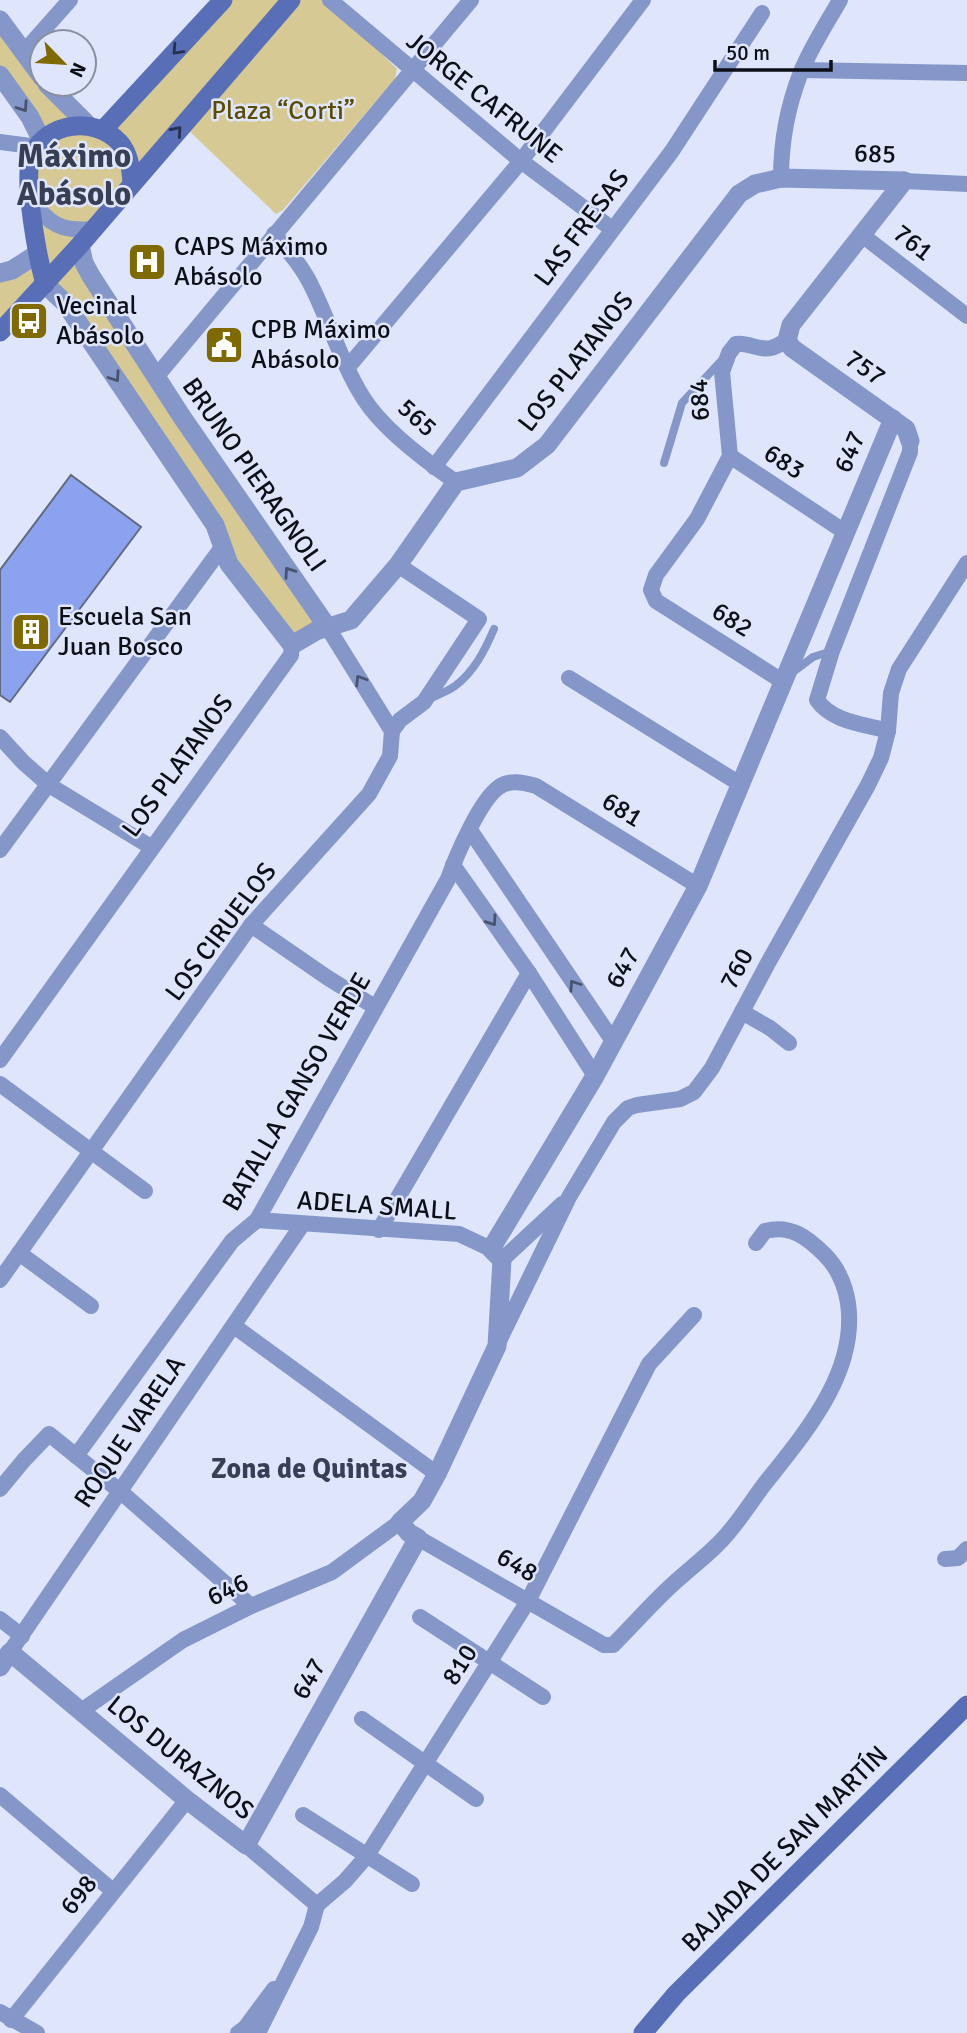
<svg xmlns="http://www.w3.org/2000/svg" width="967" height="2033" viewBox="0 0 967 2033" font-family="Signika,sans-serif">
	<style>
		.green { fill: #d6c994 }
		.building { fill: #8ba3ee; stroke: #626a80; stroke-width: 2 }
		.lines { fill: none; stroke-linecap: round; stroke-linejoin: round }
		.service { stroke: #8597c9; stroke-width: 8 }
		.minor { stroke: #8597c9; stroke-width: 16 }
		.tertiary { stroke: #8597c9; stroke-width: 19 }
		.secondary { stroke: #586eb7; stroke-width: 19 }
		.oneway { stroke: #27304f }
		.oneway2 { stroke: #485370 }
		.labels { text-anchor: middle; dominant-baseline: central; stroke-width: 5; stroke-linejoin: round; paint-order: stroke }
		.street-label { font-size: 26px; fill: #0c0f17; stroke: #dfe6fb }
		.park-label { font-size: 26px; fill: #5b4c03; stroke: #dfe6fb }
		.poi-label { font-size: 26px; fill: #0c0f17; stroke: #dfe6fb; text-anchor: start }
		.neighbourhood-label { font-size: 28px; font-weight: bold; fill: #383f54; stroke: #dfe6fb }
		.district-label { font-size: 33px; font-weight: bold; fill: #383f54; stroke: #dfe6fb }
	</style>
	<rect width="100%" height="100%" fill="#dfe6fb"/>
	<!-- green -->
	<g class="green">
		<polygon points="223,0 291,0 80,245 328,628 292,645 45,284 0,325 0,273 37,254 31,200 41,141 0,75 0,20 23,53 102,130"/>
		<polygon points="296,0 327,0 397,69 395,79 283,210 276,214 185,127"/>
	</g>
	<!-- building -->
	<polygon class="building" points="71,475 141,527 10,702 0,695 0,570"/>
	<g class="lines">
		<!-- service -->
		<g class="service">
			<polyline points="664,463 682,403 722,360"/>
			<polyline points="793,672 813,657 832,651"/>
			<path d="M429 699C438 695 448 691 455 686 474 672 485 650 494 629"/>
		</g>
		<!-- minor -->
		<g class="minor">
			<polyline points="330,0 521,161 612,229"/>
			<polyline points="23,53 70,0"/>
			<polyline points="802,70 967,73"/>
			<polyline points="0,142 38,147"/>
			<path d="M781 178C781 143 788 105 801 72 811 47 827 23 840 0"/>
			<polyline points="904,181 967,184"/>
			<path d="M31 200C49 225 63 232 94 229"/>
			<path d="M274 234C288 251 303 267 312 287 330 323 342 365 364 399 383 429 427 462 456 482"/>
			<polyline points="862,235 967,316"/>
			<polyline points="348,367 521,161 643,0"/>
			<polyline points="156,377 471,0"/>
			<polyline points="730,456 845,532"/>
			<polyline points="434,467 672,151 762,13"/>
			<polyline points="328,628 392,731"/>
			<polyline points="569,678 740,784"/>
			<path d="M782 681 656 601 651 590 656 575 697 519 730 456 722 372 729 353 736 344C748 342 759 351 771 348 776 347 782 343 787 340"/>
			<path d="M888 731C864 724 832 722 817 700L832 651 910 452V441"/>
			<polyline points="0,737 23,762 49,785 151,847"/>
			<polyline points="470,830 613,1041"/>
			<polyline points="0,850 223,546"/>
			<polyline points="453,865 529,973 595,1076"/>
			<polyline points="251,925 328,978 375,1007"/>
			<polyline points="742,1012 770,1028 789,1043"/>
			<polyline points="0,1060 291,655 292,645"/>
			<polyline points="0,1084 145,1191"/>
			<polyline points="257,1220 459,1234 491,1249"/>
			<polyline points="379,1230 529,973"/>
			<polyline points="19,1253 91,1306"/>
			<polyline points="502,1260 562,1204"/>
			<polyline points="0,1280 251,925 369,794 390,756 392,731 400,720 424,702 479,619 398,565"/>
			<polyline points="234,1326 437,1474"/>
			<polyline points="499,1341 569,1197 614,1122 628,1108 637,1105 680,1099 694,1092 712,1068 768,963 868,785 881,758 888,731 891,693 899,669 967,563"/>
			<path d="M76 1456 232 1241 257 1220 448 879C456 856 480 800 499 787 510 779 524 783 536 786L698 886"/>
			<polyline points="0,1489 24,1460 49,1434 121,1492 251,1606"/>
			<path d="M418 1538 604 1645H613C633 1625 652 1603 673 1584 687 1571 703 1559 717 1545 735 1528 748 1506 763 1486 804 1434 858 1373 848 1303 845 1285 838 1268 825 1255 808 1238 791 1224 765 1231L756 1243"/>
			<polyline points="945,1559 958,1558 967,1549"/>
			<polyline points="420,1617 543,1697"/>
			<polyline points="0,1619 22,1636"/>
			<polyline points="10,1652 302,1225"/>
			<polyline points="81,1711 183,1640 251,1606 332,1572 400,1522"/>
			<polyline points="362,1719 476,1799"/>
			<polyline points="0,1795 113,1891"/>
			<polyline points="303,1815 412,1884"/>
			<polyline points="246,1845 317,1905"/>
			<polyline points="0,2012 37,2033"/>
			<polyline points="11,2020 187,1800"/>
			<polyline points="238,2033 245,2028 274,1989"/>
			<polyline points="258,2033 311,1927 317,1905 345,1881 366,1857 528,1601 649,1364 694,1315"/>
		</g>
		<!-- tertiary -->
		<g class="tertiary">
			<polyline points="0,20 42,77"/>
			<polyline points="0,75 30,117 42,141"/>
			<polyline points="47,84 89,126"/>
			<polyline points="904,181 791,325 787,340 792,348 906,429 910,441"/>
			<polyline points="80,245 84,263 91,276 182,417 328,628"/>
			<polyline points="0,273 12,270 37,254"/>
			<polyline points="45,284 65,303 215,525 229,564 292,645 316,631 351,620 398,565 456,482 517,468 547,445 739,194 755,184 781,178 904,181"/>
			<polyline points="0,1667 10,1652 187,1800 246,1845 418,1538 409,1533 400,1522 422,1501 437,1474 497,1346 502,1260 491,1249 595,1076 698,886 893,419"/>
		</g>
		<!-- secondary -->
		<g class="secondary">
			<polyline points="103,130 223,0"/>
			<path d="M45 284C38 259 22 177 32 155 47 122 94 116 119 142 129 153 131 168 132 183"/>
			<polyline points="0,332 80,245 291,0"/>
			<polyline points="643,2033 676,1994 967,1705"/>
		</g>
	</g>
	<!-- one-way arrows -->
	<defs><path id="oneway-chevron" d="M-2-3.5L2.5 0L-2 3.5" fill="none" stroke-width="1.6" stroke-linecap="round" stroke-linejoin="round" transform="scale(1.75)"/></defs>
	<g class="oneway">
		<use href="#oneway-chevron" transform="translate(177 50) rotate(133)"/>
		<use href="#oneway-chevron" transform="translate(177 131) rotate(-49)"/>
	</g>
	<g class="oneway2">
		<use href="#oneway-chevron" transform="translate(23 107) rotate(56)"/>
		<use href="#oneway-chevron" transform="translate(115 377) rotate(56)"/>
		<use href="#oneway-chevron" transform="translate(289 572) rotate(-125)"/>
		<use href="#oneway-chevron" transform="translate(360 680) rotate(-122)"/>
		<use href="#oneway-chevron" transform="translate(492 921) rotate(55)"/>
		<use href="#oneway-chevron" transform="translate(574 985) rotate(-124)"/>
	</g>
	<!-- icons -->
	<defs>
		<g id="hospital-square" transform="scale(2.0125)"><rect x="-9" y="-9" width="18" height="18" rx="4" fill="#7e6a01" stroke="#dfe6fb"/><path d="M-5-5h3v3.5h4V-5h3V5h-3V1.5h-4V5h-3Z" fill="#fff"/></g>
		<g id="bus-square" transform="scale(2.0125)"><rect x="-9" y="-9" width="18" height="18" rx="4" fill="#7e6a01" stroke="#dfe6fb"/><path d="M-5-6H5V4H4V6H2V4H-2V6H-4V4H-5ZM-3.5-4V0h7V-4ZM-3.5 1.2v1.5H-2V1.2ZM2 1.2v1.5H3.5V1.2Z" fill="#fff"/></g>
		<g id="civic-square" transform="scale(2.0125)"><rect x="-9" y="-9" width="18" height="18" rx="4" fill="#7e6a01" stroke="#dfe6fb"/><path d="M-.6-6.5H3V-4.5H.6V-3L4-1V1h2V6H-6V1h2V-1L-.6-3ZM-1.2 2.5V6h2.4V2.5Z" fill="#fff"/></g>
		<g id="building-square" transform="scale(2.0125)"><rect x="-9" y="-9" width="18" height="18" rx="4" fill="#7e6a01" stroke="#dfe6fb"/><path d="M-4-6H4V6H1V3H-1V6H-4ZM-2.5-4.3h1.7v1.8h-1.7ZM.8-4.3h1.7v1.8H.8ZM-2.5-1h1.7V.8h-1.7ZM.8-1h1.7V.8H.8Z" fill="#fff"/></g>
	</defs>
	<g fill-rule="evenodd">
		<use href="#hospital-square" x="147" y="262"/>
		<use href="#bus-square" x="29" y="321"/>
		<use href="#civic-square" x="224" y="345"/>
		<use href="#building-square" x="31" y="632"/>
	</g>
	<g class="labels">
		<!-- street labels -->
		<g class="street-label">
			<text transform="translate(484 98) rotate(39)">JORGE CAFRUNE</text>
			<text transform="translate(875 154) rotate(2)">685</text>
			<text transform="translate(582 228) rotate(-53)">LAS FRESAS</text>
			<text transform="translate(913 243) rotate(38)">761</text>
			<text transform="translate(576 362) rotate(-52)">LOS PLATANOS</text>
			<text transform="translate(865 368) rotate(35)">757</text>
			<text transform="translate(700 400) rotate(-93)">684</text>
			<text transform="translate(417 418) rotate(42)">565</text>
			<text transform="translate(850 452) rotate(-67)">647</text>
			<text transform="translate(784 462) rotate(33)">683</text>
			<text transform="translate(254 475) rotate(55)">BRUNO PIERAGNOLI</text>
			<text transform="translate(732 620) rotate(32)">682</text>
			<text transform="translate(178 766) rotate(-54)">LOS PLATANOS</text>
			<text transform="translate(622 810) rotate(32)">681</text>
			<text transform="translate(221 932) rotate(-53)">LOS CIRUELOS</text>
			<text transform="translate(623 968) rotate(-61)">647</text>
			<text transform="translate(737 969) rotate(-62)">760</text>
			<text transform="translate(297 1092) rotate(-60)">BATALLA GANSO VERDE</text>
			<text transform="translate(377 1206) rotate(4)">ADELA SMALL</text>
			<text transform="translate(130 1432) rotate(-56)">ROQUE VARELA</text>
			<text transform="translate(517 1565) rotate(30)">648</text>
			<text transform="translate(228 1590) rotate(-25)">646</text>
			<text transform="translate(460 1665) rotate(-58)">810</text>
			<text transform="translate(309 1679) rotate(-61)">647</text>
			<text transform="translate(180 1758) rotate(39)">LOS DURAZNOS</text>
			<text transform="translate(785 1849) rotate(-45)">BAJADA DE SAN MARTÍN</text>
			<text transform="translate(79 1895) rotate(-52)">698</text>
		</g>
		<!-- park labels -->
		<g class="park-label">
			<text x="283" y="111">Plaza “Corti”</text>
		</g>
		<!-- poi labels -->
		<g class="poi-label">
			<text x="174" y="247">CAPS Máximo<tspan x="174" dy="30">Abásolo</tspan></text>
			<text x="56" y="306">Vecinal<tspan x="56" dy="30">Abásolo</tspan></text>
			<text x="251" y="330">CPB Máximo<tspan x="251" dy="30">Abásolo</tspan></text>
			<text x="58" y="617">Escuela San<tspan x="58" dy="30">Juan Bosco</tspan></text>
		</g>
		<!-- neighbourhood labels -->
		<g class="neighbourhood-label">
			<text x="309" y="1469">Zona de Quintas</text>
		</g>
		<!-- district labels -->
		<g class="district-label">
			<text x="74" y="156">Máximo<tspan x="74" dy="38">Abásolo</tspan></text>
		</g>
	</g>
	<!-- north arrow -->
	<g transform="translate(63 63) rotate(115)"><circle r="33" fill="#dfe6fb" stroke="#8b90a0" stroke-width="2"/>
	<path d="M0-5L12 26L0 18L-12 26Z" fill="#7e6a01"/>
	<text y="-10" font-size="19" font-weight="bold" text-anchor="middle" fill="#0c0f17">N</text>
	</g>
	<!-- scale -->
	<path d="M715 60v10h116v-10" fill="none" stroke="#0c0f17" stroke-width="3.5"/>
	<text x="726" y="60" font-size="21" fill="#0c0f17" stroke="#dfe6fb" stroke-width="5" paint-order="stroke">50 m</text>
</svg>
